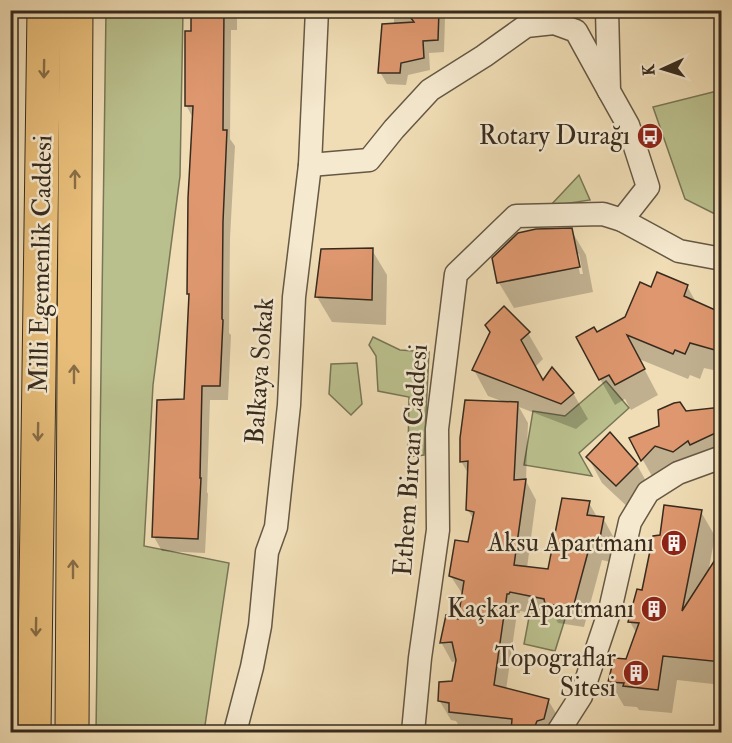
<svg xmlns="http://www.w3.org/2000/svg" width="732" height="743" viewBox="0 0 732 743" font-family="'IM FELL Double Pica',serif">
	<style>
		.green { fill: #bac08d; stroke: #787656; stroke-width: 1.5 }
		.shadow { fill: #0003; fill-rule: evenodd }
		.building { fill: #de976e; stroke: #372b1e; stroke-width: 1.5 }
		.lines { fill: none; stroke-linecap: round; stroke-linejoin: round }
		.minor-casing { stroke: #655844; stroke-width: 25 }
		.trunk-casing { stroke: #372b1e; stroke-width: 35 }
		.minor { stroke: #f5e9cf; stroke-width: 22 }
		.trunk { stroke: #e8be7a; stroke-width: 33 }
		.oneway { stroke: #876d47 }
		.labels { text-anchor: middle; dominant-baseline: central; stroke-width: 5; stroke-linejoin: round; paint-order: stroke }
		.poi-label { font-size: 26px; fill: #372b1e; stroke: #f5e9cf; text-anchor: end }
		.street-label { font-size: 26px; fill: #372b1e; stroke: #f5e9cf }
	</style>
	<rect width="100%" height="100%" fill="#f0ddb5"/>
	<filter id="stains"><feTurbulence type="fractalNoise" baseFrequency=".00333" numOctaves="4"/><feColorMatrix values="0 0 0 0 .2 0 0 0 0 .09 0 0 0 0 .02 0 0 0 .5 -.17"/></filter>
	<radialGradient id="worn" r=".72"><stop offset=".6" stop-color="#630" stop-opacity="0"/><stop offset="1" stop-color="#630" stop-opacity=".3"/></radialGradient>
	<!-- green -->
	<g class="green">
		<polygon points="106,11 183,11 180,176 153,385 144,546 229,563 204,732 96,732"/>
		<polygon points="721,90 722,90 721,217 685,199 653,107"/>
		<polygon points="579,175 590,200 550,206"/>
		<polygon points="373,337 400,350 429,352 424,455 408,457 409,397 378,391 376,356 369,345"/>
		<polygon points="357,363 362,404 351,415 329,394 331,364"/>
		<polygon points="606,381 629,408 579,453 592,476 524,465 533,411 565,416"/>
		<polygon points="530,612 566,616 555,651 524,644"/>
	</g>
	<!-- shadow -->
	<g class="shadow">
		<polygon points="193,10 237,10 237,30 231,30 230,139 235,146 230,238 229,333 231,335 228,400 210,400 207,492 208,494 205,553 162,551 154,537 186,401 190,297 188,294 193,118 186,105 193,32"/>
		<polygon points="394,10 456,10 454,16 445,18 444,52 429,53 430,70 408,75 406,85 387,84 380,72 394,24"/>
		<path d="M571 230 586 255 593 292 514 308 499 283ZM576 254H579L583 274H580Z"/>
		<polygon points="372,250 387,275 386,325 332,322 317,297"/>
		<polygon points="687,286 697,304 714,311 722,310 722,372 704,368 700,379 690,375 688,379 639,359 658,395 631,410 625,399 615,405 600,379 596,334 626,318 651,289"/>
		<polygon points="528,333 543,359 535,367 544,383 573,393 588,419 576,429 519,407 528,423 526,481 536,500 527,568 550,570 589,503 597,517 603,518 614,538 610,562 602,560 584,627 558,623 555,618 520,611 520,613 517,613 506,690 548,700 560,720 556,732 477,732 462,731 456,721 451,720 439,700 453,682 457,661 452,662 441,642 459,620 463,595 450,575 469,544 474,520 468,510 469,475 461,461 507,403 488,396 474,370"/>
		<polygon points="722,394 722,407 717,396"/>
		<polygon points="722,408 722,462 657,485 631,439 661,427 685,412"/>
		<polygon points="588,457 637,465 651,490 631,510 602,483"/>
		<polygon points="701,512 715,536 708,573 722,552 722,685 677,680 672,713 639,710 637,707 624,706 610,682 627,661 637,634 630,622 643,592 661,537"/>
		<polygon points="715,725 720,732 677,732 677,726"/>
	</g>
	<!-- building -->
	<g class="building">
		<polygon points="191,10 224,10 223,130 227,130 223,222 222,319 223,320 220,386 202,386 200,478 201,478 198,539 152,537 157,400 184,399 189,294 187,294 188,198 193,106 185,106 185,31 191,31"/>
		<polygon points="405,10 439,10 438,40 423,41 424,58 401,63 400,73 378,73 382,24 414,22"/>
		<polygon points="572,228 580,267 497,283 492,258 518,233 536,229"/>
		<polygon points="373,248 372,300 315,297 321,249"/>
		<polygon points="657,272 688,285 684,296 722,313 722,352 690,343 685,354 675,350 673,354 627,335 645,369 615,385 609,375 599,380 576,337 594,327 597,332 625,317 640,282 651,287"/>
		<polygon points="504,306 530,332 521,340 543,380 552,367 574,393 561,404 472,370 490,332 485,325"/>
		<polygon points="465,400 518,402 514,480 526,479 514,565 548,569 562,498 590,501 587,515 604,517 599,543 591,541 573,608 545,604 544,599 510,592 509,594 507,594 494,685 549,699 544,719 537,721 533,731 511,731 512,719 449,712 449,703 438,701 439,682 452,681 456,660 452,642 440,643 446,615 458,619 464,581 449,576 455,540 468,542 474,512 466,510 468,461 460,462 460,438"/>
		<polygon points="680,402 686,411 722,407 722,430 690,445 688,441 673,452 655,446 641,461 629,438 659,426 658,410 674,403"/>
		<polygon points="610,432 638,464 616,486 586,457"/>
		<polygon points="664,505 702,510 682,611 722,549 722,584 718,604 722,604 722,662 663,656 658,690 623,686 624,683 608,682 614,658 626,659 639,623 628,622 637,589 642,590 653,536 660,535"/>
	</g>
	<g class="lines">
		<!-- minor casing -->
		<g class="minor-casing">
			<g id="minor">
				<polyline points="607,10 609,91 628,125 648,187 622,220"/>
				<polyline points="310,165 369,160 394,129 430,90 484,56 526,26 554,23 576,31 609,91"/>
				<polyline points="235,732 252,667 260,626 267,552 276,527 289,405 294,297 310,165 317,10"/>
				<polyline points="413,732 420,658 438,530 437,429 456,274 516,216 603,214 622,220 679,251 722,259"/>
				<polyline points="558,732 581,696 610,610 630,522 648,492 678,473 722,457"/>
			</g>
		</g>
		<!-- trunk casing -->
		<g class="trunk-casing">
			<g id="trunk">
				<polyline points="34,732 44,10"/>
				<polyline points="72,732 76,10"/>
			</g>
		</g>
		<!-- minor -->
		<use href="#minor" class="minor"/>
		<!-- trunk -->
		<use href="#trunk" class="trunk"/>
	</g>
	<!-- one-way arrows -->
	<defs><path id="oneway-shaft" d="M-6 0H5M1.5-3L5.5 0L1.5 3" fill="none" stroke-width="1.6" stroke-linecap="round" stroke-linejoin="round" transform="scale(1.5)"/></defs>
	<g class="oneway">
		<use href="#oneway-shaft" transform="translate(44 69) rotate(91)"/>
		<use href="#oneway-shaft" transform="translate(75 179) rotate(-90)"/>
		<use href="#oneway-shaft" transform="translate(74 374) rotate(-90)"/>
		<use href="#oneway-shaft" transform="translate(38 432) rotate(91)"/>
		<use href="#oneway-shaft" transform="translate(73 569) rotate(-90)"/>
		<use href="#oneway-shaft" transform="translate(36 627) rotate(91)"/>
	</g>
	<!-- icons -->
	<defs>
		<g id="bus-disc" transform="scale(1.35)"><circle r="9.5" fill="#8f2418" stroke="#f5e9cf"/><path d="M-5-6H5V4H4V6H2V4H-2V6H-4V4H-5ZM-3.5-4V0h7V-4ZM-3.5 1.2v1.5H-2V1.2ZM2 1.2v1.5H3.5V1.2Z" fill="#fff"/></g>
		<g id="building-disc" transform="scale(1.35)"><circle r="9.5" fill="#8f2418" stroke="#f5e9cf"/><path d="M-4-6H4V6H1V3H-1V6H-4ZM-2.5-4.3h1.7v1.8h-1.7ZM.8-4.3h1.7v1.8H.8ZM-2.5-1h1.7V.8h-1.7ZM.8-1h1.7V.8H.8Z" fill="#fff"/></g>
	</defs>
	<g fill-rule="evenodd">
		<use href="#bus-disc" x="650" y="136"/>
		<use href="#building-disc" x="674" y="543"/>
		<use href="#building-disc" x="654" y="609"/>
		<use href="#building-disc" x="636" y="673"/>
	</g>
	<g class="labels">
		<!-- poi labels -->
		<g class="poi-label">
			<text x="630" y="136">Rotary Durağı</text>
			<text x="654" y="543">Aksu Apartmanı</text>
			<text x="634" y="609">Kaçkar Apartmanı</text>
			<text x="616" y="658">Topograflar<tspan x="616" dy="30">Sitesi</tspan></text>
		</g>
		<!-- street labels -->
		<g class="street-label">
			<text transform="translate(41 264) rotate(-89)">Milli Egemenlik Caddesi</text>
			<text transform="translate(260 371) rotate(-86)">Balkaya Sokak</text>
			<text transform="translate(411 460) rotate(-86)">Ethem Bircan Caddesi</text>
		</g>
	</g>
	<!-- margin -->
	<rect width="732" height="743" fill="none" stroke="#f0ddb5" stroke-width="36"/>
	<rect x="12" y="12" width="708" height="719" fill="none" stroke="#372b1e" stroke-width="3"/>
	<rect x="18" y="18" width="696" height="707" fill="none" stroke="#372b1e" stroke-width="1.5"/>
	<!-- north arrow -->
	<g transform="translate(663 69) rotate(266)" stroke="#f5e9cf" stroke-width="4.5" paint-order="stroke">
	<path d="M0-4.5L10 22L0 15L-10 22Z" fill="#372b1e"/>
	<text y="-9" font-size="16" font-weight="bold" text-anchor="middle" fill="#372b1e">K</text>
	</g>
	<rect width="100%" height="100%" filter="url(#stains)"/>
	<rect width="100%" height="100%" fill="url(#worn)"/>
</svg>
